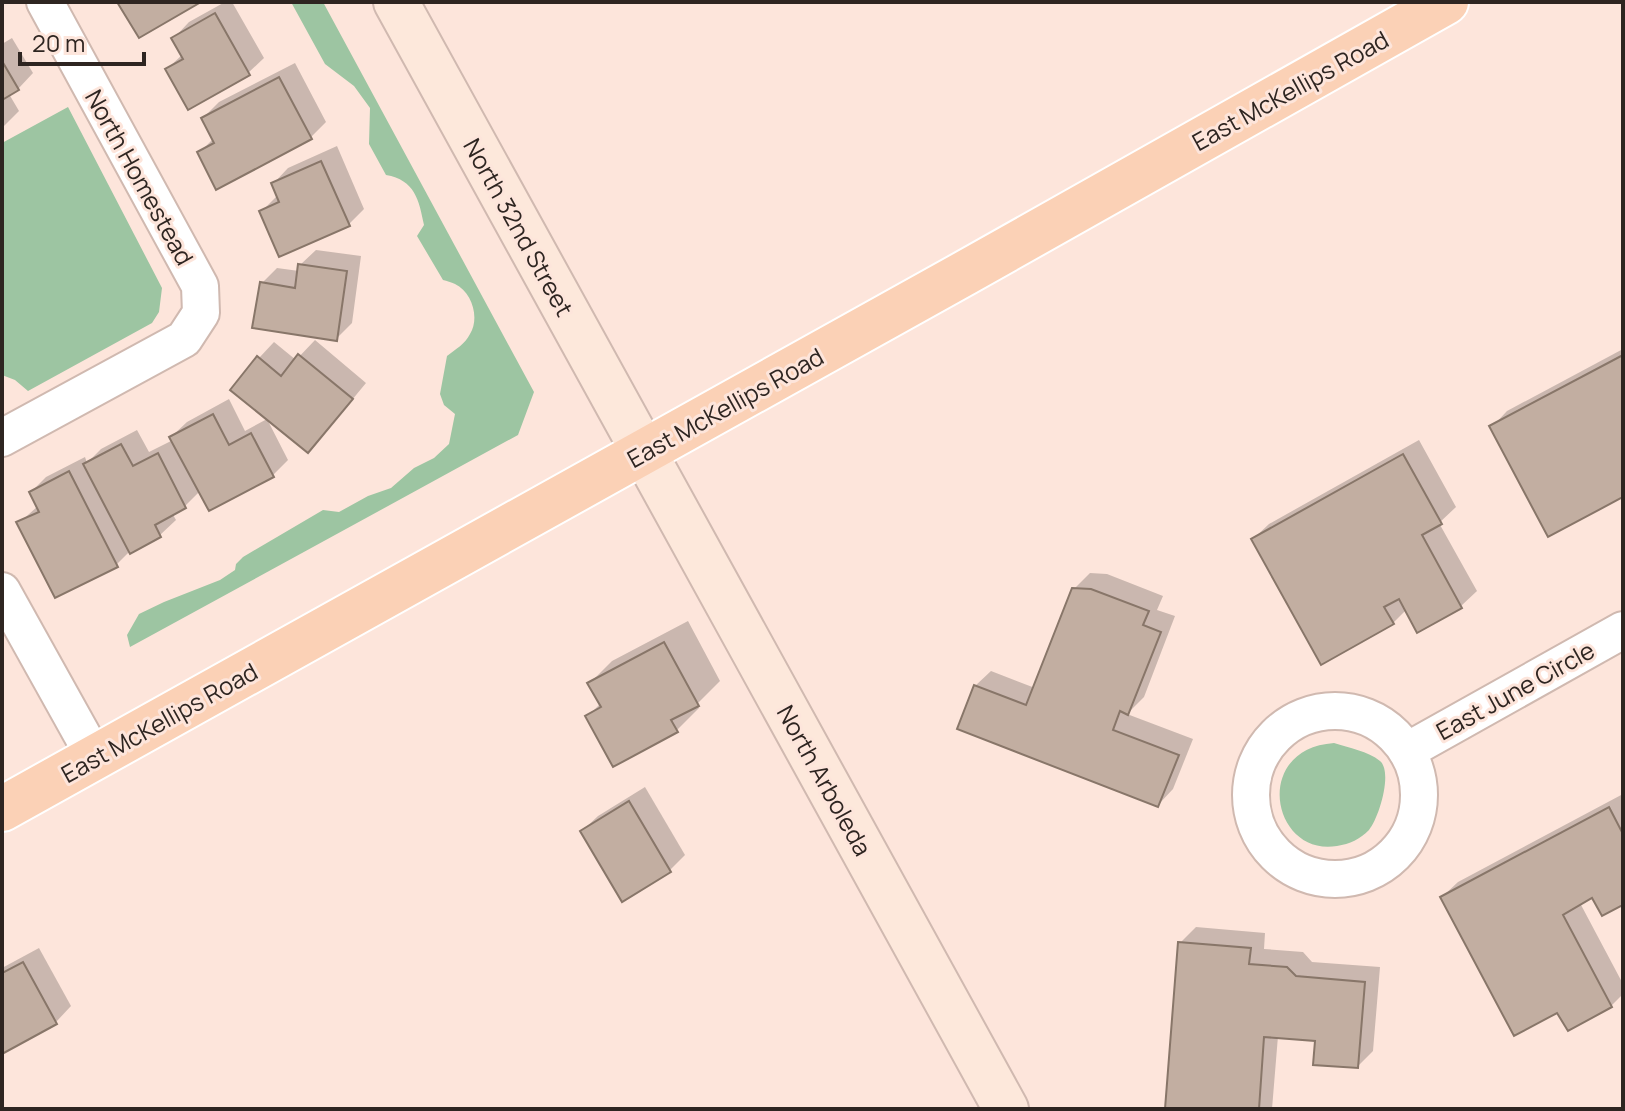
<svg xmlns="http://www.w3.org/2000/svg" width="1625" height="1111" viewBox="0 0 1625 1111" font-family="Manrope,sans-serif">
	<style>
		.green { fill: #9dc5a2 }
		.shadow { fill: #0003 }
		.building { fill: #c2aea1; stroke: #887669; stroke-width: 2 }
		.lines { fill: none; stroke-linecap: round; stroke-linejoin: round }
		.street-casing { stroke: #d0b9b0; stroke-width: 40 }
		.secondary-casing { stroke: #d0b9b0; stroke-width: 48 }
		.primary-casing { stroke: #fff; stroke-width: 48 }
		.street { stroke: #fff; stroke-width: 36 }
		.secondary { stroke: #fde8db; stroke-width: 44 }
		.primary { stroke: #fbd1b6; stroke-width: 44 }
		.labels { text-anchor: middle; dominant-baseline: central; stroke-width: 6; stroke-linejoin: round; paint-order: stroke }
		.street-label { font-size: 24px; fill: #2e2521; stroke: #fde5db }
	</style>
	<rect width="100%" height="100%" fill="#fde5db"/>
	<!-- green -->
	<g class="green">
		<path d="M291 2H323L534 392 518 435 130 647 127 635 139 614 164 602 220 580 235 570 236 564 243 557 323 510 339 512 368 496 391 488 414 468 434 458 449 444 455 414 444 405 440 394 447 356C456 349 465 344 470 334 480 318 472 292 455 284 451 282 447 281 443 280L417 236 424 225C419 200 415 180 386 175L369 144 370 108 354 86 325 64Z"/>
		<polygon points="68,107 162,288 159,312 152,323 28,391 15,380 2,375 2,143"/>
		<path d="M1334 743C1349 748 1368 751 1380 761 1393 772 1379 818 1369 830 1360 839 1350 844 1337 846 1272 857 1251 749 1334 743Z"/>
	</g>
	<!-- shadow -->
	<g class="shadow">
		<polygon points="225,2 232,2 264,58 248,73 167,69 183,54 174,38 189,22"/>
		<polygon points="12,38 33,73 18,89 9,94 19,111 2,128 2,44"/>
		<polygon points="295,63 326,122 311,137 199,153 214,138 203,118 219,102"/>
		<polygon points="337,146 364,209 349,224 262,211 278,195 273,184 288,168"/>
		<polygon points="316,250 361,256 352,323 336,339 262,283 277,268 299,271 300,265"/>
		<polygon points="315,340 366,383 323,435 308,451 259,358 274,342 296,360"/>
		<polygon points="1623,349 1623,495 1492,427 1507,411"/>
		<polygon points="229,399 245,431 267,419 288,460 273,475 200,491 185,506 172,513 176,520 160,535 130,551 116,565 19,523 38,506 31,492 46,477 85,457 87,463 101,449 137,430 149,452 173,440 171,437 187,422"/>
		<polygon points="1419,440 1456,507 1439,523 1477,591 1461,606 1418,630 1407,609 1393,623 1253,539 1269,524"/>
		<polygon points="1090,573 1107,574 1163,596 1157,610 1175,616 1144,697 1127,714 1193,739 1173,789 1158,805 975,686 991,671 1035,688 1074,589"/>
		<polygon points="688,621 720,681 697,704 699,708 676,731 588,716 601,703 590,683 612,661"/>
		<polygon points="645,787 685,855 670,870 582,831 598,816"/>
		<polygon points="1623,794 1623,903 1593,896 1580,903 1623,984 1623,994 1611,1006 1558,1010 1442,897 1458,882"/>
		<polygon points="1196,927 1265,933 1264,949 1303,952 1312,962 1380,967 1373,1051 1358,1066 1317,1039 1278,1036 1272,1109 1167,1109 1180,943"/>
		<polygon points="39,948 71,1006 56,1022 2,1051 2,968"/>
	</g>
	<!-- building -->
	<g class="building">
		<polygon points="117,2 201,2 139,38"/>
		<polygon points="215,13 250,75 188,110 165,69 183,59 171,38"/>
		<polygon points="2,61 19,90 2,100"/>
		<polygon points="279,77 312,139 216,190 197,152 214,143 201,118"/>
		<polygon points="321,161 350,226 279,257 259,211 279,202 271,183"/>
		<polygon points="298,264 347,271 337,341 252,328 260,282 295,288"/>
		<polygon points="298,354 353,399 308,453 230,390 257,356 281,376"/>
		<polygon points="1623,355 1623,497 1548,537 1489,426"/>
		<polygon points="213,414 229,445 251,433 274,477 209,511 169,437"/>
		<polygon points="121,444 133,466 158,453 186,508 155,525 161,537 130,554 83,464"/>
		<polygon points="1403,454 1442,524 1422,535 1462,608 1417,633 1399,599 1384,607 1394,624 1321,665 1251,539"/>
		<polygon points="69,471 118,567 55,598 16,522 39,512 29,492"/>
		<polygon points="1072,588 1091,589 1149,611 1143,625 1161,632 1128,715 1120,711 1113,730 1179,755 1158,807 957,729 974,685 1026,705"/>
		<polygon points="664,642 699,706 671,720 678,732 613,767 585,716 601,707 587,683"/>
		<polygon points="629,801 671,872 622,902 580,831"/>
		<polygon points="1609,807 1623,834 1623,905 1602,916 1592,898 1563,915 1612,1007 1568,1031 1557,1013 1514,1036 1440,897"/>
		<polygon points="1178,942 1251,948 1249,964 1287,967 1296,976 1365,982 1358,1068 1313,1065 1315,1041 1264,1037 1259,1109 1165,1109"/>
		<polygon points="23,962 57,1024 2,1054 2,973"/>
	</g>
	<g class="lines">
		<!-- street casing -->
		<g class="street-casing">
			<g id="street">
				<polyline points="2,438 184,339 201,313 200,286 45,2"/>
				<polyline points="2,591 95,758"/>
				<circle cx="1335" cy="795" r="84"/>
				<polyline points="1407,751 1623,630"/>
			</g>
		</g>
		<!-- secondary casing -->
		<g class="secondary-casing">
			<polyline id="secondary" points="396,2 1006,1109"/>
		</g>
		<!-- primary casing -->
		<g class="primary-casing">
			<polyline id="primary" points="2,809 965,273 1446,2"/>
		</g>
		<!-- street -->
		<use href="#street" class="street"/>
		<!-- secondary -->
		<use href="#secondary" class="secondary"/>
		<!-- primary -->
		<use href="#primary" class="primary"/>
	</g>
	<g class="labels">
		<!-- street labels -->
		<g class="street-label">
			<text transform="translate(1290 90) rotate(-29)">East McKellips Road</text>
			<text transform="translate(140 177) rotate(61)">North Homestead</text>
			<text transform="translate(519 227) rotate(61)">North 32nd Street</text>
			<text transform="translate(725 407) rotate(-29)">East McKellips Road</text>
			<text transform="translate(1515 690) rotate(-29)">East June Circle</text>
			<text transform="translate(159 722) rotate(-29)">East McKellips Road</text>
			<text transform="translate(825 780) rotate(61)">North Arboleda</text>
		</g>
	</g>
	<!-- border -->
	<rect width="1625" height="1111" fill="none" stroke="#2e2521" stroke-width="8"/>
	<!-- scale -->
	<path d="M20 52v12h124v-12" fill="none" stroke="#2e2521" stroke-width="4"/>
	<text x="32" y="52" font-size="24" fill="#2e2521" stroke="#fde5db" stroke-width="6" paint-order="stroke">20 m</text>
</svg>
